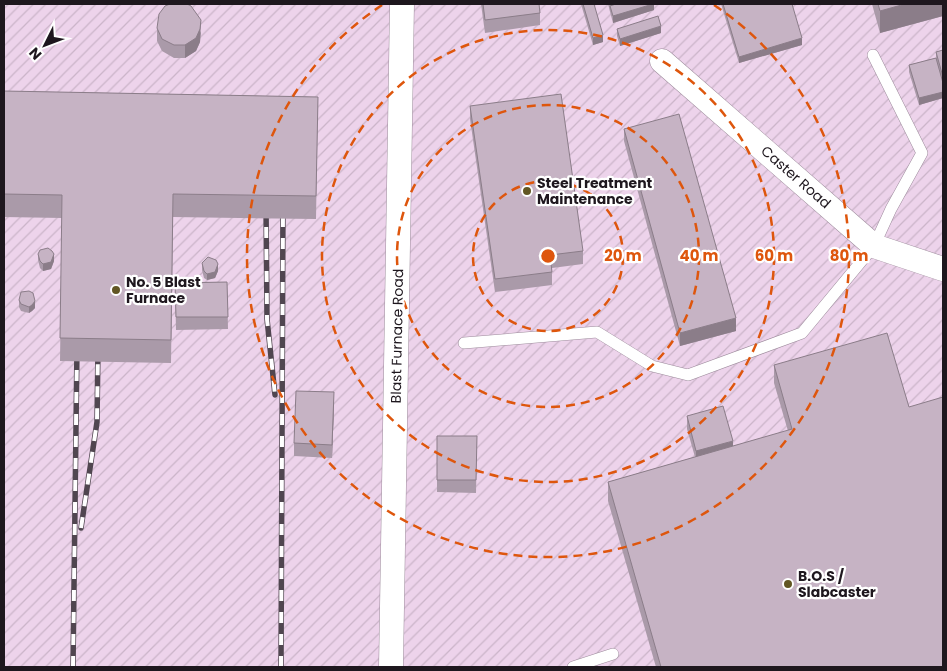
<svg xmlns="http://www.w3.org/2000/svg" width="947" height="671" viewBox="0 0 947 671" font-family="Poppins,sans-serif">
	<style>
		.industrial { fill: url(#industrial-furrows) }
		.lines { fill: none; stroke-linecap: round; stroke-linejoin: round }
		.service-casing { stroke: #9d8b9c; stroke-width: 12 }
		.minor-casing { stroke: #9d8b9c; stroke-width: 25 }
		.service { stroke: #fff; stroke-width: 11 }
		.minor { stroke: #fff; stroke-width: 24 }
		.rail-casing { stroke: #504650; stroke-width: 5.5 }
		.rail { stroke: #fff; stroke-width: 4; stroke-dasharray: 11; stroke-linecap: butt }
		.wall { fill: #aa9aa9 }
		.shaded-wall { fill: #8b7d89 }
		.building { fill: #c6b3c4; stroke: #8b7d89 }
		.ring { fill: none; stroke: #de560d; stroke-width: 2.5; stroke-dasharray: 9 6 }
		.poi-dot { fill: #615623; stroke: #fff; stroke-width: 2 }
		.labels { text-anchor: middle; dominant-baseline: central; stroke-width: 4.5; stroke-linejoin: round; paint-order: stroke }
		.street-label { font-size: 14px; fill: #1e171e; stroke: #fff }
		.poi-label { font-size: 14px; font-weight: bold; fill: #1e171e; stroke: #fff; text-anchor: start }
		.centre { fill: #de560d; stroke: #fff; stroke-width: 2.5 }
		.ring-label { font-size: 15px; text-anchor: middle; font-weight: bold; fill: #de560d; stroke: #fff; stroke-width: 4.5; stroke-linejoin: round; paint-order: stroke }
	</style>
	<defs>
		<pattern id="industrial-furrows" width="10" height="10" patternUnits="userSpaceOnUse" patternTransform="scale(1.25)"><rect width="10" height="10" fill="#edd3eb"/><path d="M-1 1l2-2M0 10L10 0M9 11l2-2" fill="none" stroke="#cbb4c9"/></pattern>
	</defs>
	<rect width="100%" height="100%" fill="#f6e2f5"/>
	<!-- industrial -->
	<rect class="industrial" x="4" y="4" width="939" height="663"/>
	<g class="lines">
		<!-- service casing -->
		<g class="service-casing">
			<g id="service">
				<polyline points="464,343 597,332 652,366 688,375 802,333 874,246 891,209 922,153 873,55"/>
				<polyline points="573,667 613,654"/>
			</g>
		</g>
		<!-- minor casing -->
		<g class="minor-casing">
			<g id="minor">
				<polyline points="662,61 874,246 943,269"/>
				<polyline points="391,667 402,4"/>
			</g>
		</g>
		<!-- service -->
		<use href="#service" class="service"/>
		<!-- minor -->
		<use href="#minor" class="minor"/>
		<!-- rail casing -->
		<g class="rail-casing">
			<g id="rail">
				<polyline points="266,205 267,319 275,395"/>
				<polyline points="81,528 97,422 98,347"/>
				<polyline points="73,667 77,347"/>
				<polyline points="281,667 283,205"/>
			</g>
		</g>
		<!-- rail -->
		<use href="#rail" class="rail"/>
	</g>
	<!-- wall -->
	<g class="wall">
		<polygon points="170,4 191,4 188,4 201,33 200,42 196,51 185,58 174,58 162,51 157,41 157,28"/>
		<polygon points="481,4 539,4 540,13 540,25 485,33"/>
		<polygon points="581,4 594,4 603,42 593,45"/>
		<polygon points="608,4 654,4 654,10 613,23"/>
		<polygon points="721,4 792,4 802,45 739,63"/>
		<polygon points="872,4 943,4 943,16 880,33"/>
		<polygon points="617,29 661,33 620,46 617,36"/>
		<polygon points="943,50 943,98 919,105 909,72 909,65 936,58 936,52"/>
		<polygon points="4,91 318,97 316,219 173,217 171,363 60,361 62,218 4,217"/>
		<polygon points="470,106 583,251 583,264 552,268 552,285 495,292 470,119"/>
		<polygon points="624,129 736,331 680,346 624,141"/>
		<polygon points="38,254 54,261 51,269 43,271 40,268 38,260"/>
		<polygon points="202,263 218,271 215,278 207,280 204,278 202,270"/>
		<polygon points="227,282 228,329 176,330 175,283"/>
		<polygon points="19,300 35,308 32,311 29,313 21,311 19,307"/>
		<polygon points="774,365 943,667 656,667 608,501 608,482 695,457 687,429 687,416 733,446 788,431 774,383"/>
		<polygon points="334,405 332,458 294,456 294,443"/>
		<polygon points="437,436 477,436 476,493 437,492"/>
	</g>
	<!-- shaded-wall -->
	<g class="shaded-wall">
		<polygon points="653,4 654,4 654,10 613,23 613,16"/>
		<polygon points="905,4 943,4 943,16 880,33 880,11"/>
		<polygon points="201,20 200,42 196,51 185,58 185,45"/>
		<polygon points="661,26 661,33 620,46 620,39"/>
		<polygon points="603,35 603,42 593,45 593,38"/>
		<polygon points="802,38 802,45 739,63 739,57"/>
		<polygon points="943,92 943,98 919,105 919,98"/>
		<polygon points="54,254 54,261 51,269 43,271 43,264"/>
		<polygon points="218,264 218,271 215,278 207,280 207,274"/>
		<polygon points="35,301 35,308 32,311 29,313 29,307"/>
		<polygon points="736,318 736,331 680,346 680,333"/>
		<polygon points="334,392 334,405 332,458 332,445"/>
		<polygon points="733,441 733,454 696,464 696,451"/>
	</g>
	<!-- building -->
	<g class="building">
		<polygon points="170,4 187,4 191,6 201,20 200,29 196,38 185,45 174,45 162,39 157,28 159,14 165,6"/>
		<polygon points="483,4 539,4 540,13 485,20"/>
		<polygon points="583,4 594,4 603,35 593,38"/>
		<polygon points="616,4 653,4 613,16 610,6"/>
		<polygon points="723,4 792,4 802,38 739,57"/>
		<polygon points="878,4 905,4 880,11"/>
		<polygon points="658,16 661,26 620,39 617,29"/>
		<polygon points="943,50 943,77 936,52"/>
		<polygon points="936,58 943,83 943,92 919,98 909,65"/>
		<polygon points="4,91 318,97 316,196 173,194 171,340 60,338 62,195 4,194"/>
		<polygon points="561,94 583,251 550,255 552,272 495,279 470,106"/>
		<polygon points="679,114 736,318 680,333 624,129"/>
		<polygon points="48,248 52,251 54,254 51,262 43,264 40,261 38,254 40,250"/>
		<polygon points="208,257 216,260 218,264 215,272 207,274 204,271 202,263"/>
		<polygon points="227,282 228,317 176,317 175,283"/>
		<polygon points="29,291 33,293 35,301 32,305 29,307 21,304 19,300 21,292"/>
		<polygon points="887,333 909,407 943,397 943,667 661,667 608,482 792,429 774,365"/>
		<polygon points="296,391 334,392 332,445 294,443"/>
		<polygon points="723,406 733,441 696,451 687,416"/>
		<polygon points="437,436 477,436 476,480 437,480"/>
	</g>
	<!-- distance rings -->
	<g class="ring">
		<circle cx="548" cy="256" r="75"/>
		<circle cx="548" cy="256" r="151"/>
		<circle cx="548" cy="256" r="226"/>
		<path d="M714 5A301 301 0 1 1 382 5"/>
	</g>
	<!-- markers -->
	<g class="poi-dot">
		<circle cx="527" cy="191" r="5"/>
		<circle cx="116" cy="290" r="5"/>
		<circle cx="788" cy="584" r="5"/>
	</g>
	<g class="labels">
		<!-- street labels -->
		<g class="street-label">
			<text transform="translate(796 177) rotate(41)">Caster Road</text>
			<text transform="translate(397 336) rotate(-89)">Blast Furnace Road</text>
		</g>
		<!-- poi labels -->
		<g class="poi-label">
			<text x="537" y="183">Steel Treatment<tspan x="537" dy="16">Maintenance</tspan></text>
			<text x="126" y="282">No. 5 Blast<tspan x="126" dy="16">Furnace</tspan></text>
			<text x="798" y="576">B.O.S /<tspan x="798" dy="16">Slabcaster</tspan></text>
		</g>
	</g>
	<circle cx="548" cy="256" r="8" class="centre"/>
	<g class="ring-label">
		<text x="623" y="261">20 m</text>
		<text x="699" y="261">40 m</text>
		<text x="774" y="261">60 m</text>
		<text x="849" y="261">80 m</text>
	</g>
	<!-- border -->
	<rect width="947" height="671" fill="none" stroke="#1e171e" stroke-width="10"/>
	<!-- north arrow -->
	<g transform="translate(45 45) rotate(228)" stroke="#ffffff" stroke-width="4" paint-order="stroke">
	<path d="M0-4L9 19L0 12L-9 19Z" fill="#1e171e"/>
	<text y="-8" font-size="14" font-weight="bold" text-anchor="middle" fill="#1e171e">N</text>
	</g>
</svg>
